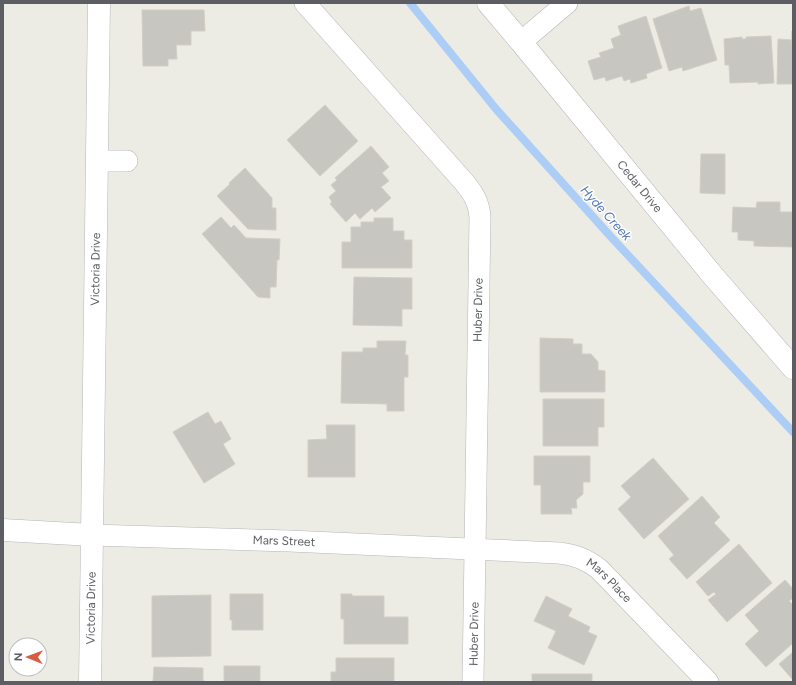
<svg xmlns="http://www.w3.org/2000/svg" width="796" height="685" viewBox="0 0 796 685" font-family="Figtree,sans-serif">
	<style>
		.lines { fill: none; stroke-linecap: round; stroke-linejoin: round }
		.stream { stroke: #accdf5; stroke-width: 8 }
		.building { fill: #c8c6c1; stroke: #d1cec3 }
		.minor-casing { stroke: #b4b6ba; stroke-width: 22 }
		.tertiary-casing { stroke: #b4b6ba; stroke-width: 23 }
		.secondary-casing { stroke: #b6b7bd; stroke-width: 23 }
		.minor { stroke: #fff; stroke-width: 21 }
		.tertiary { stroke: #fff; stroke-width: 22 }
		.secondary { stroke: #fff; stroke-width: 22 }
		.labels { text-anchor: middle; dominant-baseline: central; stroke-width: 3; stroke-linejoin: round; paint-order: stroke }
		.street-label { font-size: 12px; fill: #5c5e63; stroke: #fff }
		.water-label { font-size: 13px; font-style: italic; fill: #5177b6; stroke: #fff }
	</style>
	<rect width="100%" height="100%" fill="#edece4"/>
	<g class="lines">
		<!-- stream -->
		<polyline class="stream" points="410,3 496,109 612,238 793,432"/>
	</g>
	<!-- building -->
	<g class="building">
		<polygon points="689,6 690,11 701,8 717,60 683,71 682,67 669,71 653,19"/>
		<polygon points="142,10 204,10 205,31 191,31 191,45 176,45 177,59 168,59 168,66 143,66"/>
		<polygon points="646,16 662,68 646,74 647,78 631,83 630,79 624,81 622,76 606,81 605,77 594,80 588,61 601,57 599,53 614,48 611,39 621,35 618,26"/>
		<polygon points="792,31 793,84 777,84 778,39 792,40"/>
		<polygon points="771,36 774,83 758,84 758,82 730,83 729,65 725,65 724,39 742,37 742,39 746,39 746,37"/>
		<polygon points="325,105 358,141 320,176 287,140"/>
		<polygon points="371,146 389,167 382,173 389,181 381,187 391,198 375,212 372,208 360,219 355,213 346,222 330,204 332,202 329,197 336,191 331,185 337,180 335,178"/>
		<polygon points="701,154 725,154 725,194 700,193"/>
		<polygon points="245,168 272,198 272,208 276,208 276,230 248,229 217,196 230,184 229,183"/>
		<polygon points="757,202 780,202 780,212 793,212 793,247 754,246 754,241 738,240 738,232 732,232 733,207 756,208"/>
		<polygon points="221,217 231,228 234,225 246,238 280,239 279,260 277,260 276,287 270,287 270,298 258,297 202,234"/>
		<polygon points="374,218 393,218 393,231 404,231 404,240 412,240 412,268 342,268 342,242 351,242 351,227 361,227 361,222 374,222"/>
		<polygon points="354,277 412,278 412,309 402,309 402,326 353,325"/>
		<polygon points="540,338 573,339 573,344 582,344 582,354 591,354 598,362 598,370 605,371 605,392 540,392"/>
		<polygon points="377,341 406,341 405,355 408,355 408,377 404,377 404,411 387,411 387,404 341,403 342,352 363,352 363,348 377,348"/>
		<polygon points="543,399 604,399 604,427 598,427 598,446 543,446"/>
		<polygon points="208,412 215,424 221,421 231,439 223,444 235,464 204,483 173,432"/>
		<polygon points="326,425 355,425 355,477 308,477 308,440 327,439"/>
		<polygon points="534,456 590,456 590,482 583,482 583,494 576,500 577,508 571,508 572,514 541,514 541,485 534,485"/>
		<polygon points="653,458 689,499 644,539 618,509 631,497 621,486"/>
		<polygon points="702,496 720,517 714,523 730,540 687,579 669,559 674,555 658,536"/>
		<polygon points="739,544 772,583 727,622 708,600 716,594 714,592 708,596 696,582"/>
		<polygon points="785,580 793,589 793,598 789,601 793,605 793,643 766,667 745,644 759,631 745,615"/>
		<polygon points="230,594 263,594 263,630 232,630 232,620 230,620"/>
		<polygon points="341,594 352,594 352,596 384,596 384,617 408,617 408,644 344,644 344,619 341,619"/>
		<polygon points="211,595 211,656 152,657 152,596"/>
		<polygon points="546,596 572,609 568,616 590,627 588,632 597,636 584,665 548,648 556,631 534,621"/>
		<polygon points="793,652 793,680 779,664"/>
		<polygon points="336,658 394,658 394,682 331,682 331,672 336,672"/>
		<rect x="224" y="666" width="36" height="16"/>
		<polygon points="154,667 203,668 203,681 205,681 205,682 151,682 153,681"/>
		<rect x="532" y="674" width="60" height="8"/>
	</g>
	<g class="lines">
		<!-- minor casing -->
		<g class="minor-casing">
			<g id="minor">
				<path d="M305 3 464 182C473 193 479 202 480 217L473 682"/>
				<polyline points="521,42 567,3"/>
				<polyline points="97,161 127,161"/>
				<path id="s1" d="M92 535 289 541 559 553C575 555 586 559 599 569L708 682"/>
			</g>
		</g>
		<!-- tertiary casing -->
		<g class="tertiary-casing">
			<g id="tertiary">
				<path id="s2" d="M488 3 521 42 714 277 793 368"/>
				<path id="s3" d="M3 530 92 535 99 3"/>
			</g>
		</g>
		<!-- secondary casing -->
		<g class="secondary-casing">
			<g id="secondary">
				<path id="s4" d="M90 682 92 535"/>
			</g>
		</g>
		<!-- minor -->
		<use href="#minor" class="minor"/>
		<!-- tertiary -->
		<use href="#tertiary" class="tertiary"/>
		<!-- secondary -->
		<use href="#secondary" class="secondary"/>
	</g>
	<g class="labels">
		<!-- street labels -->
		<g class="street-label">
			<text stroke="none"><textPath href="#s2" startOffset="238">Cedar Drive</textPath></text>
			<text stroke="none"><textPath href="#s3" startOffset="355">Victoria Drive</textPath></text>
			<text transform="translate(478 310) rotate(-89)">Huber Drive</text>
			<text stroke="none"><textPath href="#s1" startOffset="192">Mars Street</textPath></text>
			<text stroke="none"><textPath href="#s1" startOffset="526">Mars Place</textPath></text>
			<text stroke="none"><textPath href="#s4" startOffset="74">Victoria Drive</textPath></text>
			<text transform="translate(474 634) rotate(-89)">Huber Drive</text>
		</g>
		<!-- water labels -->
		<g class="water-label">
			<text transform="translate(606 213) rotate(48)">Hyde Creek</text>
		</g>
	</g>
	<!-- border -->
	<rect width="796" height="685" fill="none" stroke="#5c5e63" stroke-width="8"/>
	<!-- north arrow -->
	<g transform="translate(28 657) rotate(271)"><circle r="19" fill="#ffffff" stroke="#bebfc1"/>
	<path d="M0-3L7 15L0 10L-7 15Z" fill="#d65d41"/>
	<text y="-6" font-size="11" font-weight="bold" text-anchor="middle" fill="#5c5e63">N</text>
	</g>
</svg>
